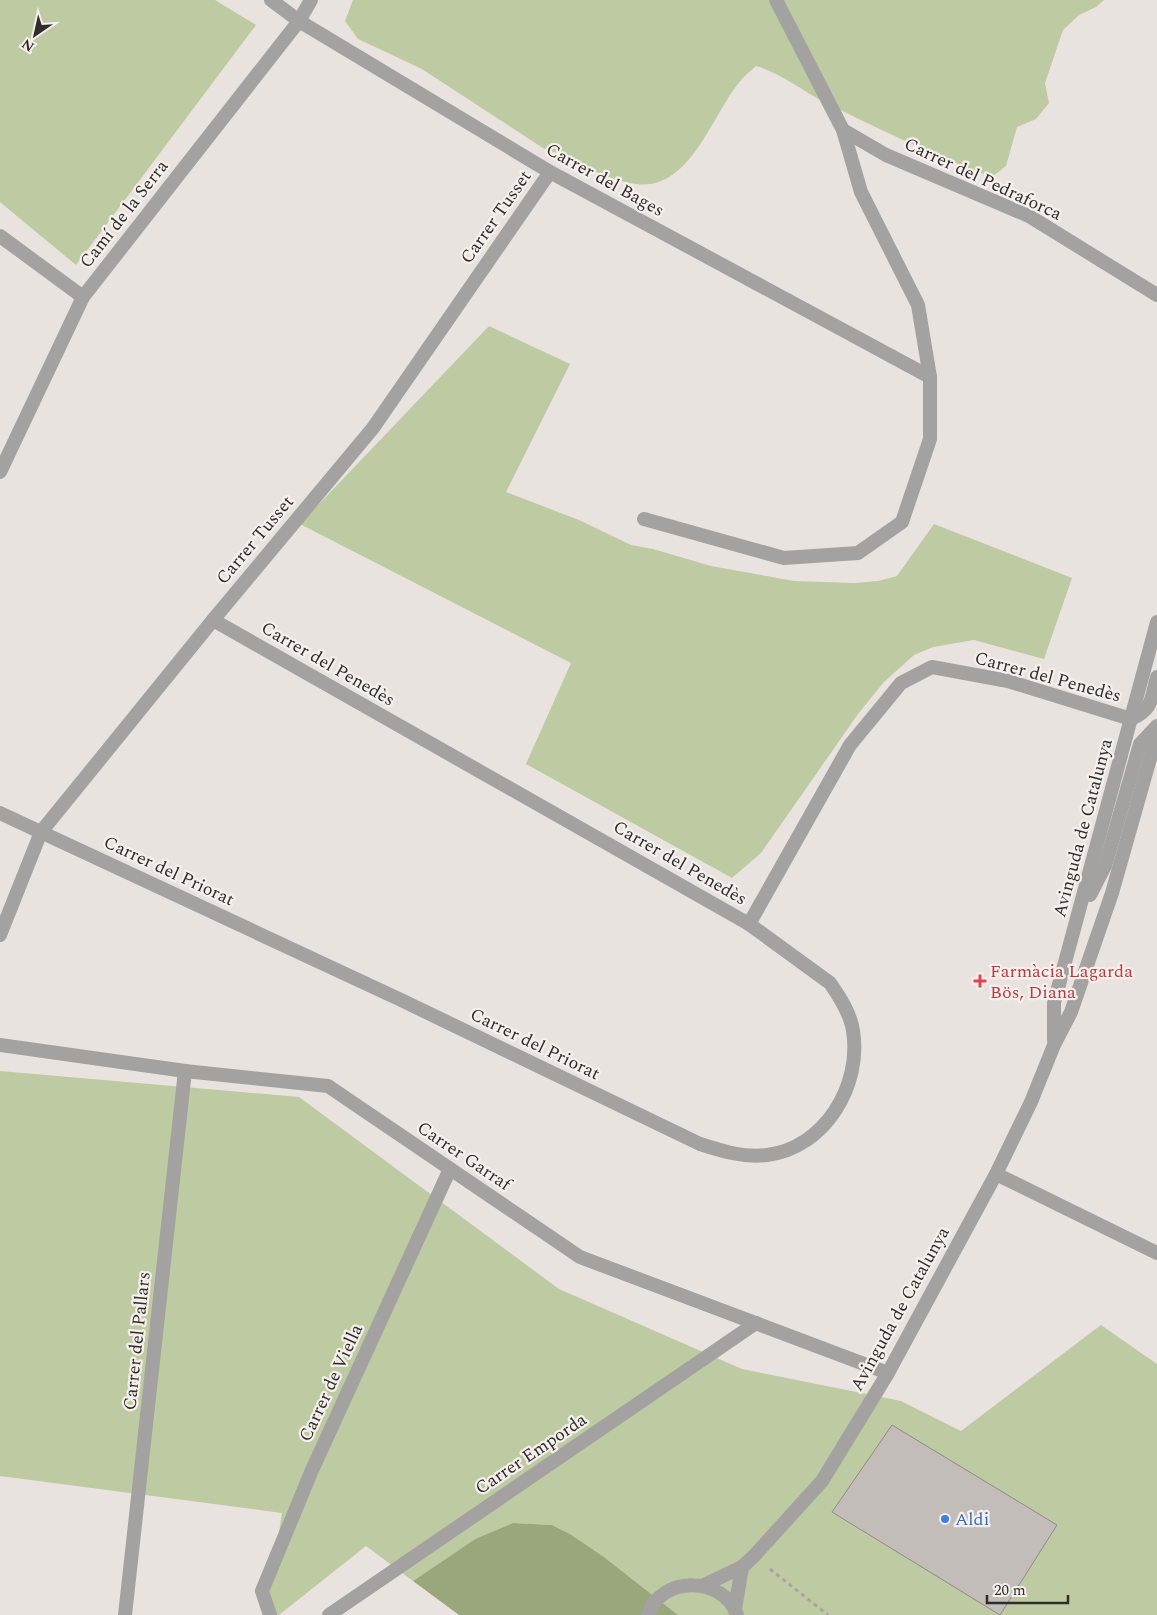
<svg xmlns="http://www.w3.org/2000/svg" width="1157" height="1615" viewBox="0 0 1157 1615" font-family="Spectral,serif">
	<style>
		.green { fill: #becaa1 }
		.forest { fill: #9aa67c }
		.building { fill: #c3bdba; stroke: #908a88 }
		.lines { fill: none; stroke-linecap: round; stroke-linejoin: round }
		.path { stroke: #a8a4a1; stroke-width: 3; stroke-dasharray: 4 4; stroke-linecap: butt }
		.minor { stroke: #a3a2a0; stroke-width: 14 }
		.tertiary { stroke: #a3a2a0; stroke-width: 14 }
		.health-dot { fill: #e0444e; stroke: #f6f0ed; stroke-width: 2 }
		.shop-dot { fill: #3f7fe0; stroke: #f6f0ed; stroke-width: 2 }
		.labels { text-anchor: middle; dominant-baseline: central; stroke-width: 4.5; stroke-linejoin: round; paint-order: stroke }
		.street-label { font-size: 18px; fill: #2f2d2c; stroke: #f6f0ed }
		.health-label { font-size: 18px; fill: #be3a42; stroke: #f6f0ed; text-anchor: start }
		.shop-label { font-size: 18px; fill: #366cbe; stroke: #f6f0ed; text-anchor: start }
	</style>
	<rect width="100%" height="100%" fill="#e9e3e0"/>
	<!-- green -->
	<g class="green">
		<polygon points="0,0 215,0 256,25 76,265 0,202"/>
		<path d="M353 0H1104L1096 7 1079 15 1063 30 1045 83 1049 103 1036 119 1017 127 1006 166 992 177C934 156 879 129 824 102 801 90 782 74 756 66 752 70 746 74 742 79 713 111 691 192 636 184 603 180 574 158 543 148L422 69 358 39 345 21Z"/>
		<polygon points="489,326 570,364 506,492 579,520 631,545 653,549 711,566 794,581 855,583 878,581 897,576 934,524 1072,578 1044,659 974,640 933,647 914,655 884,682 858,714 761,853 732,878 526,764 571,663 300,524"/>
		<polygon points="0,1071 299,1097 559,1289 742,1369 901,1401 961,1431 1101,1325 1157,1364 1157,1615 678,1615 604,1557 570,1534 552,1525 513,1523 475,1539 413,1581 366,1546 279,1615 266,1615 282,1513 0,1476"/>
	</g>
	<!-- forest -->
	<polygon class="forest" points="513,1523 552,1525 570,1534 604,1557 678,1615 459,1615 413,1581 475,1539"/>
	<!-- building -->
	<polygon class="building" points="892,1425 1057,1525 1000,1615 832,1512"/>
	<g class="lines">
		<!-- path -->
		<polyline class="path" points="770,1569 828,1615"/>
		<!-- minor -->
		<g class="minor">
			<polyline points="271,0 299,21 550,172 930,377"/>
			<polyline points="843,130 886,155 1029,216 1157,295"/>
			<polyline points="0,236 83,297"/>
			<polyline points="0,472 83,297 299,21 311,0"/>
			<polyline points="644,519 784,558 858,553 902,522 930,439 930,377 918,305 861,192 843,130 776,0"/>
			<polyline points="213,620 749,924 850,745 901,683 932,667 1008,681 1131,719"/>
			<path d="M0 813 399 999 700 1144C722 1151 744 1158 767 1155 825 1148 862 1085 853 1031 851 1014 839 996 830 983L749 924"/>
			<polyline points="0,935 41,832 213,620 373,428 550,172"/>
			<polyline points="0,1045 185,1071 328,1086 580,1257 888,1373"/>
			<polyline points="996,1174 1157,1253"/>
			<polyline points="125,1615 185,1071"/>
			<polyline points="270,1615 262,1591 312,1470 450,1169"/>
			<polyline points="329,1615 756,1323"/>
		</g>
		<!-- tertiary -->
		<g class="tertiary">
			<path d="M1131 719C1153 709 1151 699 1157 677"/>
			<polyline points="1090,895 1105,866 1140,744 1157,726"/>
			<polyline points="1054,1040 1054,1003 1157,622"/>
			<polyline points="704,1585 742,1567 754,1556 822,1481 888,1373 996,1174 1031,1102 1054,1045 1071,1012 1112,893 1157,734"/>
			<polyline points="735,1609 742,1567"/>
			<path d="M648 1615C661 1575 724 1576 737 1615"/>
		</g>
	</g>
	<!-- markers -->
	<path class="health-dot" d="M977.5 973.5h5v5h5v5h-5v5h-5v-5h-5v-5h5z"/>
	<circle class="shop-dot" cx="945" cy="1519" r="5"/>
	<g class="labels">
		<!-- street labels -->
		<g class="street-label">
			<text transform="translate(983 179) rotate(25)">Carrer del Pedraforca</text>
			<text transform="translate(605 180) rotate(29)">Carrer del Bages</text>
			<text transform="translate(124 214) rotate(-52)">Camí de la Serra</text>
			<text transform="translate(496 217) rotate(-55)">Carrer Tusset</text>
			<text transform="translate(255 540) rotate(-50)">Carrer Tusset</text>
			<text transform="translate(328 664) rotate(30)">Carrer del Penedès</text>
			<text transform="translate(1048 677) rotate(15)">Carrer del Penedès</text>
			<text transform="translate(1083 828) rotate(-75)">Avinguda de Catalunya</text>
			<text transform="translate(680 863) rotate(30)">Carrer del Penedès</text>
			<text transform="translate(169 871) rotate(25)">Carrer del Priorat</text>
			<text transform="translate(535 1044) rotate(26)">Carrer del Priorat</text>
			<text transform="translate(464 1156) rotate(34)">Carrer Garraf</text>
			<text transform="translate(900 1309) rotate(-61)">Avinguda de Catalunya</text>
			<text transform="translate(137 1341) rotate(-84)">Carrer del Pallars</text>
			<text transform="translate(331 1383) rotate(-65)">Carrer de Viella</text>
			<text transform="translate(531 1454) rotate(-34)">Carrer Emporda</text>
		</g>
		<!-- health labels -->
		<g class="health-label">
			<text x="990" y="971">Farmàcia Lagarda<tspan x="990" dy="21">Bös, Diana</tspan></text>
		</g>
		<!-- shop labels -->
		<g class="shop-label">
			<text x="955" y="1519">Aldi</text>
		</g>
	</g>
	<!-- north arrow -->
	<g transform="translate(35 35) rotate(214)" stroke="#f6f0ed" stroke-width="4" paint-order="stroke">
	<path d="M0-4L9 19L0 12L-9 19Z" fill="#2f2d2c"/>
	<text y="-8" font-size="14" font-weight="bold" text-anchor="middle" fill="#2f2d2c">N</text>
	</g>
	<!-- scale -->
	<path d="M987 1595v8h81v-8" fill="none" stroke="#2f2d2c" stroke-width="2.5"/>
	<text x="994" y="1595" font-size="15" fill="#2f2d2c" stroke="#f6f0ed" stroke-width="4" paint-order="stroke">20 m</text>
</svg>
